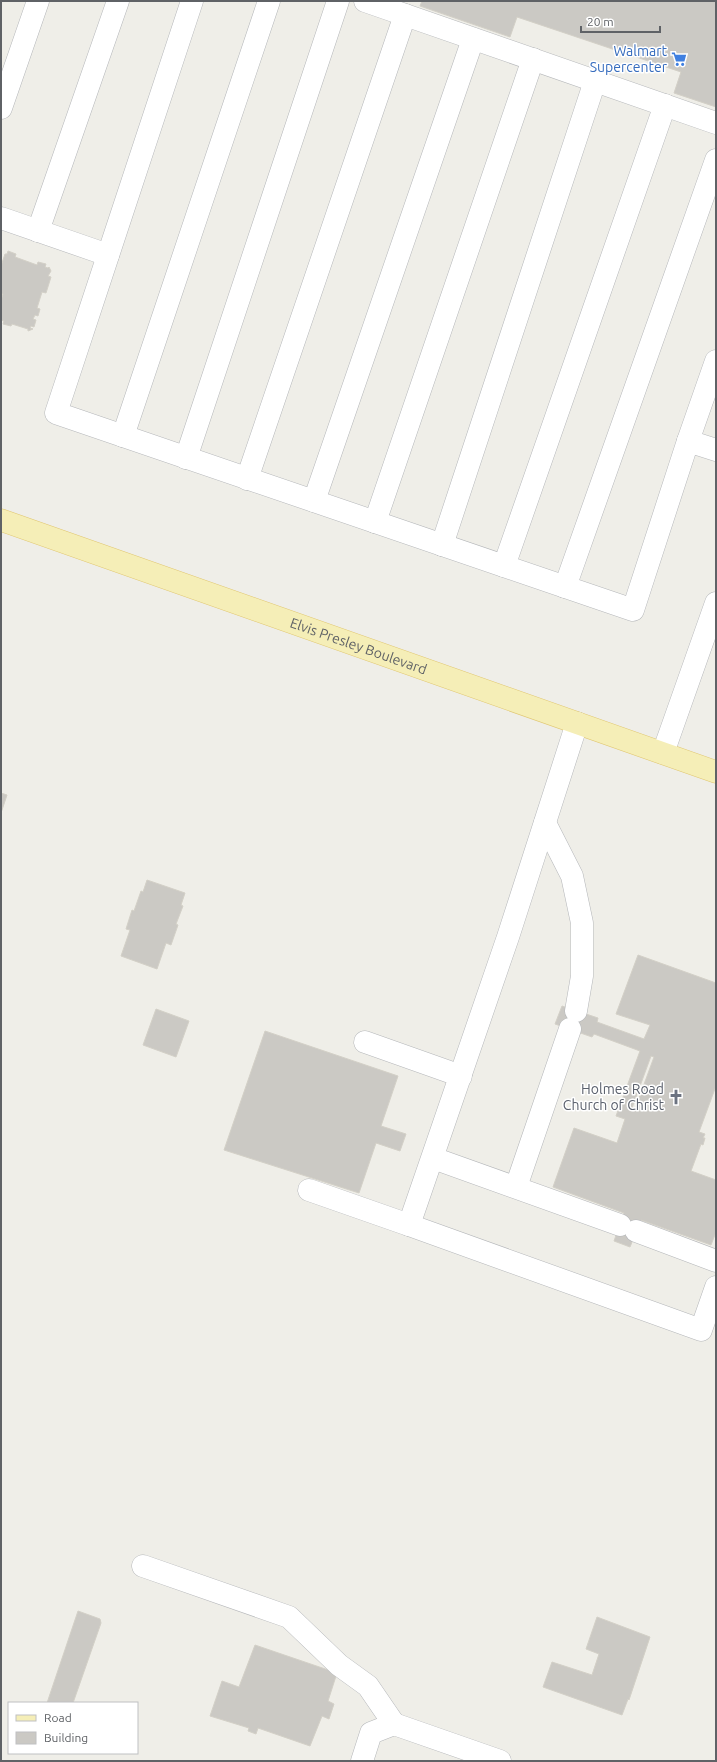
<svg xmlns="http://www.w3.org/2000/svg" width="717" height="1762" viewBox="0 0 717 1762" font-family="Ubuntu,sans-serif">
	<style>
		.building { fill: #cbc9c4; stroke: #d3d0c7; fill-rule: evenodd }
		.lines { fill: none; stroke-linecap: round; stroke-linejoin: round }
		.minor-casing { stroke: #b5b7ba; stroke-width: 23 }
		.major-casing { stroke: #e0c670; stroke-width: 23 }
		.minor { stroke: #fff; stroke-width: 22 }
		.major { stroke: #f5eeb7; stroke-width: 22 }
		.labels { text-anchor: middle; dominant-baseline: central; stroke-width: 3; stroke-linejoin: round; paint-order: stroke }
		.shop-label { font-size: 14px; fill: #366cbe; stroke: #fff; text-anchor: end }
		.street-label { font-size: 14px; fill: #5f6266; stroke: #fff }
		.worship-label { font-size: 14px; fill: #5b616d; stroke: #fff; text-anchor: end }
	</style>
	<rect width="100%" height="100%" fill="#efeee8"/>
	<!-- building -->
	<g class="building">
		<polygon points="422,1 716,1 716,107 674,93 681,72 517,17 510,37 420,6"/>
		<polygon points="8,251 16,254 15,257 37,265 38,262 46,264 45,267 48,268 49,267 51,271 48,276 51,277 46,293 42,292 37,308 40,309 38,316 35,315 33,319 36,320 34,327 31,326 30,328 33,329 28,331 28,329 12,324 11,326 3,324 4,321 1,320 1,300 3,294 1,294 1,266 5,254 7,254"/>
		<polygon points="1,793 7,795 1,813"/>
		<polygon points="147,880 185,893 181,905 183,906 176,924 178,925 171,945 166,943 157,969 121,956 130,930 126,929 132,910 134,911 141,891 143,892"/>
		<path d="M638 955 716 983V1086L699 1132 705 1134 703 1138H705L703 1145 701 1144 691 1171 716 1180V1232L711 1245 641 1220 630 1247 614 1241 624 1213 553 1187 574 1128 617 1143 625 1119 616 1116 640 1051 594 1034 592 1037 555 1024 562 1006 598 1018 597 1022 644 1039 650 1025 616 1014ZM651 1056 654 1057 635 1109 632 1108Z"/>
		<polygon points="156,1009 189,1021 176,1057 143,1045"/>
		<polygon points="265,1031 398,1076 381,1126 406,1134 400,1151 376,1143 359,1193 224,1150"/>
		<polygon points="78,1611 100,1619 101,1623 73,1703 47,1703"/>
		<polygon points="597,1617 650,1637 629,1700 628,1699 622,1715 543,1687 552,1662 592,1675 599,1654 586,1649"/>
		<polygon points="255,1645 337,1673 328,1701 334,1704 329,1719 322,1716 310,1746 258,1728 256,1734 248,1731 249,1728 210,1716 222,1681 239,1687"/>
	</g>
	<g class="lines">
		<!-- minor casing -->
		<g class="minor-casing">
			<g id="minor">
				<polyline points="192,1 56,413 633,610 688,441 716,450"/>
				<polyline points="365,1 716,123"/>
				<polyline points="1,108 38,1"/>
				<polyline points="1,218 108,255"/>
				<polyline points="38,231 118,1"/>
				<polyline points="123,436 269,1"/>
				<polyline points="688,441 716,361"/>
				<polyline points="186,458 338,1"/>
				<polyline points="247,479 405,15"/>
				<polyline points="314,501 473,39"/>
				<polyline points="375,522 533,59"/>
				<polyline points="442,545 595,81"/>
				<polyline points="504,566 665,105"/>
				<polyline points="565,587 716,160"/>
				<polyline points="577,723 508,937 409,1225 701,1330 716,1287"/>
				<polyline points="663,753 716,603"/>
				<polyline points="545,823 572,876 582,923 582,976 576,1011"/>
				<polyline points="365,1042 461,1076"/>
				<polyline points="433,1158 620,1225"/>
				<polyline points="516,1187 570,1029"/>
				<polyline points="309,1190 409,1225"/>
				<polyline points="636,1231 716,1261"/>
				<polyline points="143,1566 289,1617 339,1665 368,1686 394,1724"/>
				<polyline points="362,1761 371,1733 394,1724 500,1761"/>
			</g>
		</g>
		<!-- major casing -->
		<g class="major-casing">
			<g id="major">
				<path id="s1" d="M1 520 716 772"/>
			</g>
		</g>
		<!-- minor -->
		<use href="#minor" class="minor"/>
		<!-- major -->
		<use href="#major" class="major"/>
	</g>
	<!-- icons -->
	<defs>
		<g id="supermarket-bare" transform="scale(1.2)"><path d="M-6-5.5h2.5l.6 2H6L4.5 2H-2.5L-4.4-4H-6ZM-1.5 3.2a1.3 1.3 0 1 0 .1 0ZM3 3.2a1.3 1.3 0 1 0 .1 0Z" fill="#3f7fe0" stroke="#fff" stroke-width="2.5" paint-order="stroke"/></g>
		<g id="church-bare" transform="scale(1.2)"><path d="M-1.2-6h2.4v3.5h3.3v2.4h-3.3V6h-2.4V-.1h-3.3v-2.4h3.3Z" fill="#6b7280" stroke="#fff" stroke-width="2.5" paint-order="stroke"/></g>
	</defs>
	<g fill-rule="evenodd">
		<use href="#supermarket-bare" x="679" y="59"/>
		<use href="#church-bare" x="676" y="1097"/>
	</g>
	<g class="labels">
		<!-- shop labels -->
		<g class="shop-label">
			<text x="667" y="51">Walmart<tspan x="667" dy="16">Supercenter</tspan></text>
		</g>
		<!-- street labels -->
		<g class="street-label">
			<text stroke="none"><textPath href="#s1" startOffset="379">Elvis Presley Boulevard</textPath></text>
		</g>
		<!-- worship labels -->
		<g class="worship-label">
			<text x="664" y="1089">Holmes Road<tspan x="664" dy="16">Church of Christ</tspan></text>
		</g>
	</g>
	<!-- border -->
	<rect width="717" height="1762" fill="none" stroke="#5f6266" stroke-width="4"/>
	<!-- legend -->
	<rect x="8" y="1702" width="130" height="52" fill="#ffffff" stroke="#bfc0c2"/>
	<rect x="16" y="1715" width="20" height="6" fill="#f5eeb7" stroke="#bfc0c2"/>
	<text x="44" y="1722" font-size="12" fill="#5f6266">Road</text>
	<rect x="16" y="1732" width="20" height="12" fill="#cbc9c4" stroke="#bfc0c2"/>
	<text x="44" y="1742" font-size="12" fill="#5f6266">Building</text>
	<!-- scale -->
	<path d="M581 26v6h79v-6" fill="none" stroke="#5f6266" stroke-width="2"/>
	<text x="587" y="26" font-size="12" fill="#5f6266" stroke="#ffffff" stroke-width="3" paint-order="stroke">20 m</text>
</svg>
